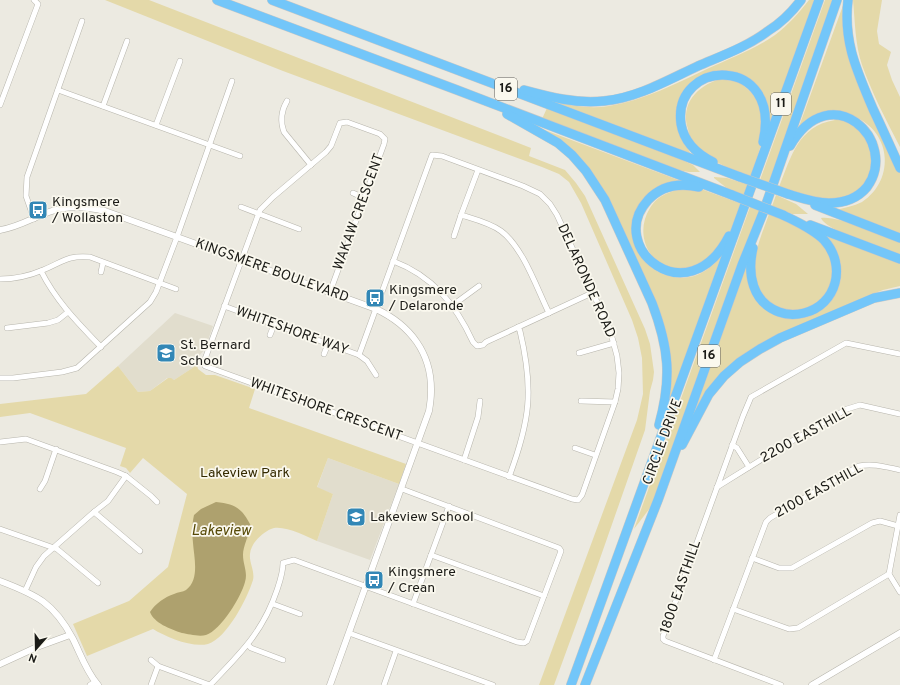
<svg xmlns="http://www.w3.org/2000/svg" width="900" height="685" viewBox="0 0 900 685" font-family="Overpass,sans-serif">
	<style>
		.built { fill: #e1ddcd }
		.green { fill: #e4d9a9 }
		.water { fill: #aea16e }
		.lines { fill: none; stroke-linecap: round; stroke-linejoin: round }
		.minor-casing { stroke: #b7b5ac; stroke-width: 6 }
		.tertiary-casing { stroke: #b7b5ac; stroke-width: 7 }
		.motorway-casing { stroke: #c8c8c7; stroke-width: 10 }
		.minor { stroke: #fff; stroke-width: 5 }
		.tertiary { stroke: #fff; stroke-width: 6 }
		.motorway { stroke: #73c6f9; stroke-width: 9 }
		.motorway-bridge-casing { stroke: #c8c8c7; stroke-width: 10; stroke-linecap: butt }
		.motorway-bridge { stroke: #73c6f9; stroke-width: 9 }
		.labels { text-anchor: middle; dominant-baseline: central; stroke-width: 3.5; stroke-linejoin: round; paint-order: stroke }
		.shield { fill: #faf8ee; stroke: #5e5d58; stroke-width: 1 }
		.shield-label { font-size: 13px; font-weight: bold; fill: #1b1b17 }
		.poi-label { font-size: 14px; fill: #1b1b17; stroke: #faf8ee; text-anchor: start }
		.street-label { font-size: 14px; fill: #1b1b17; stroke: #faf8ee }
		.park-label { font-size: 14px; fill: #342a00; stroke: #faf8ee }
		.water-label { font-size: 15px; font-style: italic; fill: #554805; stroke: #faf8ee }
	</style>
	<rect width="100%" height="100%" fill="#eceae1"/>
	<!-- built -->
	<g class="built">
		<polygon points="175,313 213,326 205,349 198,357 197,365 174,380 167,378 150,391 138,392 118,366"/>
		<polygon points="328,458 399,484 370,560 317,541 333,494 317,488"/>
	</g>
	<!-- green -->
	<g class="green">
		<polygon points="105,0 149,0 531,148 529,156 565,170 576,183 585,196 645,329 650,344 654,372 653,380 650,391 645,430 596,570 554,685 539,685 637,420 643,394 642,358 638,338 632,320 581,203 569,182 559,174 542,167 283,71"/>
		<path d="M809 0H817L771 127C769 106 765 86 744 76 739 74 731 71 726 72 716 74 699 83 689 87L680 131 691 155 555 102C573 106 591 109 609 106 645 100 677 83 709 68 731 58 755 49 775 35 788 25 799 13 809 0Z"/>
		<polygon points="825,0 837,0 771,184 760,180"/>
		<path d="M845 0 847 32 900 172V235L835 210C844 208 854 206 862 202 897 179 891 128 850 115 844 113 835 111 829 113 820 116 806 127 797 132Z"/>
		<path d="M853 0H882L877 31 879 44 891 52 887 65 892 80 900 97V147C886 120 872 93 862 65 855 44 855 21 853 0Z"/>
		<path d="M720 79 740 82 760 101 763 137 752 177C735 171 707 160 695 146 691 141 689 135 688 129 680 104 697 86 720 79Z"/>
		<polygon points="547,108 678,158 693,165 700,172 689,172 678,170 542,119"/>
		<path d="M835 120H843L858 125 878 164 856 196 825 202 779 187C791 157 798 126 835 120Z"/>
		<path d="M542 129 681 181 650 194C647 203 633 230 634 238 636 266 671 285 697 275 707 271 714 264 721 257L669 403V349L604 192Z"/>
		<polygon points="714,177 727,178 749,185 745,196 728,189 714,178"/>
		<path d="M701 189 742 204C736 219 727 244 715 255 711 258 699 267 694 268 691 269 686 269 682 269 650 270 633 235 650 208 654 201 660 196 668 193 678 188 690 190 701 189Z"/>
		<polygon points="776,195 796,204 808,214 792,214 772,206"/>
		<polygon points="750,207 761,211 653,504 634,529"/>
		<path d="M769 214 804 228 825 244 835 267 827 298 800 312C793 311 782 310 776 307 773 306 771 303 769 301 742 278 759 242 769 214Z"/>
		<path d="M821 218C840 216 881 235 900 243V255C885 249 826 231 821 218Z"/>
		<path d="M825 233 900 262V286L883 290 865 297 755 348 696 411 695 410 746 267 748 281 785 318C792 318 799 319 807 317 833 309 848 281 838 255 835 247 830 240 825 233Z"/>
		<path d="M197 365 198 369 206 375H215L255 389 249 408 406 464 399 484 328 458 317 487 333 494 317 541C306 536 282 524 271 529 262 533 251 543 250 554 249 563 255 571 253 580 247 599 227 638 208 644 192 648 166 637 153 629L87 656 73 624 129 601 168 567 187 494 143 458 130 473 126 468 120 466 126 448 30 413 0 417V404L86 394 118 366 138 392 150 391 168 378H171L174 380Z"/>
	</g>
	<!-- water -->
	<path class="water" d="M216 502C235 504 242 508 251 526 249 535 243 546 243 555 243 565 248 572 245 582 241 597 221 630 206 635 199 637 188 634 182 633 170 629 154 623 150 612 156 603 165 597 174 594 178 592 183 592 186 590 200 580 194 557 193 543 192 534 192 524 194 515L201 509Z"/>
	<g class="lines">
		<!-- minor casing -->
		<g class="minor-casing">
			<g id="minor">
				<polyline points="58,90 240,156"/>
				<path d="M287 101C281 111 280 121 284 132L311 165"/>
				<polyline points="0,105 38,4 34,0"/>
				<polyline points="103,106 127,41"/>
				<polyline points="156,125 180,61"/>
				<path d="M478 170 461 215C474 219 490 223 501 231 523 247 537 289 549 313"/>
				<polyline points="353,193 364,198"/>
				<polyline points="241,207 299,229"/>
				<polyline points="34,219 26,196 27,177 82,21"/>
				<polyline points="454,236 461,215"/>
				<path d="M393 261C433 276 456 305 473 342L477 346 483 345 486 342 592 293"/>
				<path d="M41 271C56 301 78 323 101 347"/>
				<polyline points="101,272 103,263"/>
				<path d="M0 279C14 279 29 276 43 270 63 262 67 255 90 257L176 289"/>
				<polyline points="453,305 479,286"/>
				<polyline points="224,306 359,355 432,155 442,156 523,186 540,194 550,204 557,215 610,330 617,356 619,373 618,389 615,402 582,495 578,500 572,499 205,366 204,364 205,359 260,210 273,197 326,152 331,146 340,123 347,122 380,134 385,139 384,144 330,292"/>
				<polyline points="7,328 48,323 58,320 68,312"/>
				<polyline points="270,335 274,325"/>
				<polyline points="579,353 614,343"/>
				<polyline points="324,354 328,344"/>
				<polyline points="359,355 367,361 376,375"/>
				<polyline points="0,378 13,378 62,372 77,368 150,302 156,292 177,237 232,81"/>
				<polyline points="581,401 615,402"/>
				<polyline points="0,442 26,439 117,472 126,476 108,501 94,512 44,556 36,567 25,591"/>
				<polyline points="732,445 737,448 749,467"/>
				<polyline points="575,448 595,455"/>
				<polyline points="464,460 478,417 480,401"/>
				<polyline points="126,476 151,496 157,502"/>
				<path d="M509 477C530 421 534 390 520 331L518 327"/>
				<polyline points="717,487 780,448 847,409 860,405 900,414"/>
				<polyline points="40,489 45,481 56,449"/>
				<polyline points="94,512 140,551"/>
				<polyline points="900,515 889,574 900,592"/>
				<polyline points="0,529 57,549 98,583"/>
				<polyline points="431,555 544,596"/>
				<polyline points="752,558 779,568 792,568 872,523 880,521 898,526"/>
				<polyline points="273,604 300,614"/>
				<polyline points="413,604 449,506"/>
				<polyline points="733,609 789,629 798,628 889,574"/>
				<polyline points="349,633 493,685"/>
				<polyline points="248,645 251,648 283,660"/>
				<polyline points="151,660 158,666"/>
				<path d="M714 660 766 522 770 518 859 466C873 463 886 467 900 470"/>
				<polyline points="90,685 95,682"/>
				<polyline points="151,685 158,666 210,685"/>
				<path d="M210 685C240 654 263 632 277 590 280 581 283 573 283 563L294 560 517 642 524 643 527 641 561 551 559 548 402 489"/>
				<polyline points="384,685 396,651"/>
				<polyline points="781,685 665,641 663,639 663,636 743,416 751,397 846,343 900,354"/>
			</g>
		</g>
		<!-- tertiary casing -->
		<g class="tertiary-casing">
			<g id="tertiary">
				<path d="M0 230C19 227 32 218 49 212 68 205 86 207 105 211L376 309C410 325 432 353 431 392 431 398 430 405 429 411L330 685"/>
				<path d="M0 581C37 595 54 603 73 639 81 655 86 671 98 685"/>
				<polyline points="0,664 37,647 70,635"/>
				<polyline points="812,685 900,633"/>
			</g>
		</g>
		<!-- motorway casing -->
		<g class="motorway-casing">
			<g id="motorway">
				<polyline points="217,0 457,90 732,195"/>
				<polyline points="272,0 740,177"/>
				<path d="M848 0C843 42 857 71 873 109 882 128 891 148 900 168"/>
				<path d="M524 90C550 97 576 104 604 101 637 98 668 80 698 66 721 56 747 47 768 31 781 23 792 12 801 0"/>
				<path d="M507 114 558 143 572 155 586 171 605 200 652 303C669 348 672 378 659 425"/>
				<path d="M713 162C697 154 684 142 681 124 672 58 783 54 763 142"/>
				<path d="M699 187C681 183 662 185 648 200 605 247 688 316 729 236"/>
				<path d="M788 194C801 198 815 203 829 203 844 203 857 199 867 187 900 141 831 75 790 146"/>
				<polyline points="815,205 900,238"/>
				<polyline points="810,225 900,259"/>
				<path d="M753 248C747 274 752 302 779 312 787 315 796 315 804 313 837 305 847 265 824 240 813 229 797 222 783 215"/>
				<polyline points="682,445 709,394 724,376 740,362 760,349 780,338 874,298 900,293"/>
				<polyline points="571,685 819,0"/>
				<polyline points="585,685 658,500 742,265 763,213 837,0"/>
			</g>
		</g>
		<!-- minor -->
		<use href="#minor" class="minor"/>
		<!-- tertiary -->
		<use href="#tertiary" class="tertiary"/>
		<!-- motorway -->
		<use href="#motorway" class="motorway"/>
		<!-- motorway-bridge casing -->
		<g class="motorway-bridge-casing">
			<g id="motorway-bridge">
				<polyline points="740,177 788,194"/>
				<polyline points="732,195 783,215"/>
			</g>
		</g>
		<!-- motorway-bridge -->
		<use href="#motorway-bridge" class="motorway-bridge"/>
	</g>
	<!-- icons -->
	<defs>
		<g id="bus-square" transform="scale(1)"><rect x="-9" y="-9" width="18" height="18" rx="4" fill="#3287b6" stroke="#faf8ee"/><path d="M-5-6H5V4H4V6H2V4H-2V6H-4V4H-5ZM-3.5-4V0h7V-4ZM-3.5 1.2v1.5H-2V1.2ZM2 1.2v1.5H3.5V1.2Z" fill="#fff"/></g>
		<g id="school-square" transform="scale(1)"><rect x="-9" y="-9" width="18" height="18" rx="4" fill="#3287b6" stroke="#faf8ee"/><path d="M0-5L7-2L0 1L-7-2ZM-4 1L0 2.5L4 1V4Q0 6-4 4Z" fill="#fff"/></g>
	</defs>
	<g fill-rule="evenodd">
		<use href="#bus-square" x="38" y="210"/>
		<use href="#bus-square" x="375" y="298"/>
		<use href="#school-square" x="166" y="353"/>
		<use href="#school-square" x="356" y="517"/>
		<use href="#bus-square" x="374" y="580"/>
	</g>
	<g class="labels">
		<!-- shield labels -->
		<g class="shield">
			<rect x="495" y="78" width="22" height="22" rx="3"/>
			<rect x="771" y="93" width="20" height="22" rx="3"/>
			<rect x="698" y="345" width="22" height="22" rx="3"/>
		</g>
		<g class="shield-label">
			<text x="506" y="89">16</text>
			<text x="781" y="104">11</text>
			<text x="709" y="356">16</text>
		</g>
		<!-- poi labels -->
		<g class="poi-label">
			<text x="52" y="202">Kingsmere<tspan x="52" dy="16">/ Wollaston</tspan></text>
			<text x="389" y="290">Kingsmere<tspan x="389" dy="16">/ Delaronde</tspan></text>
			<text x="180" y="345">St. Bernard<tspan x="180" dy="16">School</tspan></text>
			<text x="370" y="517">Lakeview School</text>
			<text x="388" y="572">Kingsmere<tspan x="388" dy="16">/ Crean</tspan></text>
		</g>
		<!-- street labels -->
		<g class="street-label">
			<text transform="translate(359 212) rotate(-70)">WAKAW CRESCENT</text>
			<text transform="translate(272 271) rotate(20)">KINGSMERE BOULEVARD</text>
			<text transform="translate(586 281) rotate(66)">DELARONDE ROAD</text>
			<text transform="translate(292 331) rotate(20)">WHITESHORE WAY</text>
			<text transform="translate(326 410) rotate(20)">WHITESHORE CRESCENT</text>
			<text transform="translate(806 435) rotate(-29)">2200 EASTHILL</text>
			<text transform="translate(663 442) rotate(-70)">CIRCLE DRIVE</text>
			<text transform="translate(819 491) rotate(-29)">2100 EASTHILL</text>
			<text transform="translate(681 587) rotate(-71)">1800 EASTHILL</text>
		</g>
		<!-- park labels -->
		<g class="park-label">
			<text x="245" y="473">Lakeview Park</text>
		</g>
		<!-- water labels -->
		<g class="water-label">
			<text x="221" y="531">Lakeview</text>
		</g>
	</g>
	<!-- north arrow -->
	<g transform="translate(36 649) rotate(200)" stroke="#faf8ee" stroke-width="3" paint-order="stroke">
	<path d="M0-3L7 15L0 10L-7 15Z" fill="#1b1b17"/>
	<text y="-6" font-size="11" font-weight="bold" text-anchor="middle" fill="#1b1b17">N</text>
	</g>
</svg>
